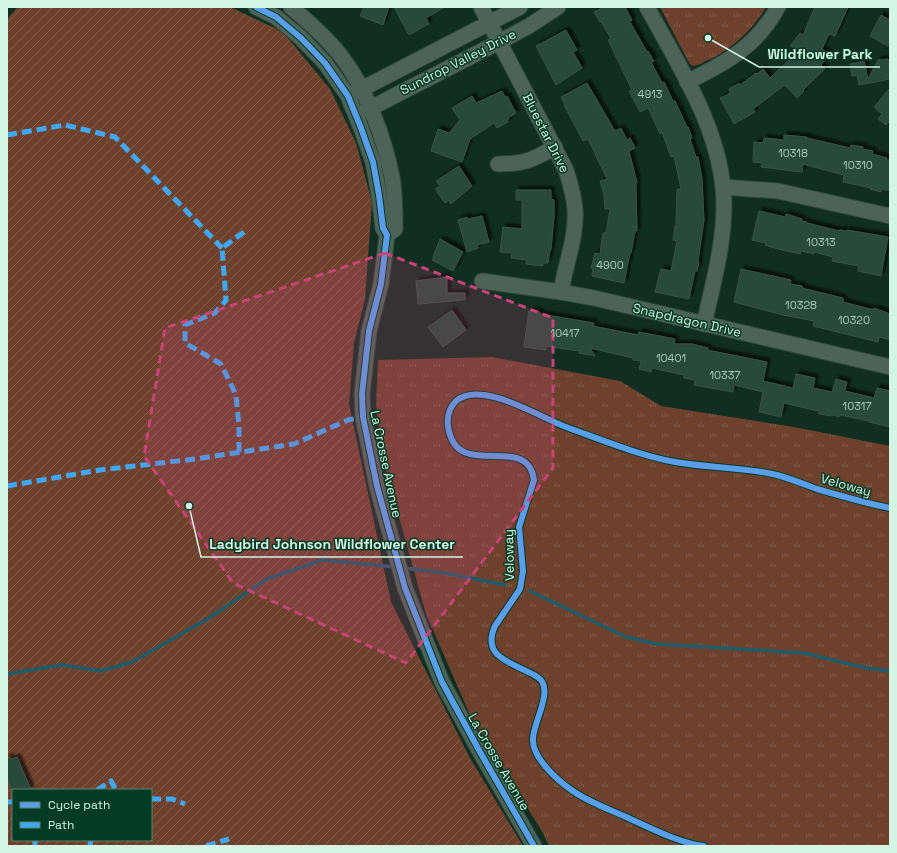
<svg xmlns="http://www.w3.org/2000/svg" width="897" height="853" viewBox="0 0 897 853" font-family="'Space Grotesk',sans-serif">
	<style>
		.park { fill: url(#park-tufts) }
		.garden { fill: url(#garden-furrows); fill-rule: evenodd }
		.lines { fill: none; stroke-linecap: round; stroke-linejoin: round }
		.stream { stroke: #205b6a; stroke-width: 3.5 }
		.building { fill: #2b483c; stroke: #375346; filter: url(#shadow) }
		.minor-casing { stroke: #31473d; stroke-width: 17 }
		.minor { stroke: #4c6458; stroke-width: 15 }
		.quiet { stroke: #3fa9f5; stroke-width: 5; stroke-dasharray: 10 5; stroke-linecap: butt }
		.cycleway-casing { stroke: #043b25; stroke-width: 8 }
		.cycleway { stroke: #5a9eea; stroke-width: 6 }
		.marked { fill: #c64476; fill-opacity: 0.2; stroke: #c64476; stroke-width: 3; stroke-dasharray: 8 5; stroke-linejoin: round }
		.labels { text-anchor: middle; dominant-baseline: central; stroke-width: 3; stroke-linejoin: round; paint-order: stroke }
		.number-label { font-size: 11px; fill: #aacab9 }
		.street-label { font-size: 13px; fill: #d4f5e3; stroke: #043b25 }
		.leader { fill: none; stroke: #d4f5e3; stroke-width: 1.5 }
		.callout-dot { fill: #d4f5e3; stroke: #043b25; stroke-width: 1.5 }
		.callout-label { font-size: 14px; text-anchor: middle; font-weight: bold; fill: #d4f5e3; stroke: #043b25; stroke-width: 3; stroke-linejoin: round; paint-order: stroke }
	</style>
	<defs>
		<pattern id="park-tufts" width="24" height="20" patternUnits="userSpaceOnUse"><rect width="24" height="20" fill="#6e412d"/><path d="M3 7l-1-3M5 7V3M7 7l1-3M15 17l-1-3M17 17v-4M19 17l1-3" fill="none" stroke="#825d4b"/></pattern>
		<pattern id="garden-furrows" width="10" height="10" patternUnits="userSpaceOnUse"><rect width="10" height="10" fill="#6e412d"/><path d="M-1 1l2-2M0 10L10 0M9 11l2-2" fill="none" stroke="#825d4b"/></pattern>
		<filter id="shadow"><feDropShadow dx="3.5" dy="-3.5" stdDeviation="1" flood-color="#0009"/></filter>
	</defs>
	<rect width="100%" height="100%" fill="#112e22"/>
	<!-- park -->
	<g class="park">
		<path d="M660 7H766C753 29 734 47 711 59 705 61 700 65 693 66L690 64 687 59Z"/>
		<polygon points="492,357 620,381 661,406 794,427 890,446 890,846 549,846 543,833 470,715 426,614 384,463 376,405 378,360"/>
	</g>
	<!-- garden -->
	<path class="garden" d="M18 7H230L283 32 330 89 356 143 372 202 365 299 354 343 349 404 391 602 470 758 523 846H7V19ZM13 790H151V840H13Z"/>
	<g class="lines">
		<!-- stream -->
		<g class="stream">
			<polyline points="404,568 445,573 505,585"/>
			<polyline points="530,591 626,637 657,644 804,653 866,668 890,671"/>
			<polyline points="7,674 62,665 101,671 132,662 209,618 267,579 322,560 396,567"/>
		</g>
	</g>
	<!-- building -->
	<g class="building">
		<polygon points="364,7 389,7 383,25 360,16"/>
		<polygon points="394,7 445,7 426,18 429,24 409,35"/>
		<polygon points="604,7 625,7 632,20 630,22 647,52 648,51 654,61 651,62 662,83 664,82 673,101 675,101 687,127 688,127 692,138 690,139 696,157 698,157 702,178 704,220 698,261 699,262 697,271 695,271 689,299 655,292 661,269 671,271 677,241 673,240 675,226 676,226 677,189 681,189 674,156 671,157 662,132 660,134 648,108 640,112 629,91 632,90 608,40 611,39 601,21 600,22 594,12"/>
		<polygon points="815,7 848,7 835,36 829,34 822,49 829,54 821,65 825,69 803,90 804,91 797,98 785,85 753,109 755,112 734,124 720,98 729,94 730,91 729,89 739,83 740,85 756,73 757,74 763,69 770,78 794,55 790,53 794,48 790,46 800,33 803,35"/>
		<polygon points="881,15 890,20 890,47 870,36"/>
		<polygon points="566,30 577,50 573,52 582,68 556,85 536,46"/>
		<polygon points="888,59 890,79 859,85 857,75 852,76 850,64 864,61 868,79 878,60"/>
		<polygon points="587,83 615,131 621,128 627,140 630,138 635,148 629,151 637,183 636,184 637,231 635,231 631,253 630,253 624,283 592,276 593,268 591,268 595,253 600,254 603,233 606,233 610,209 605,209 604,195 600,181 607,179 588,139 583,141 564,105 565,105 561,97"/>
		<polygon points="890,88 890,121 886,125 878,119 882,114 874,107"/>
		<polygon points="502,91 505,97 507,96 516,113 508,118 509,119 507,120 508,122 497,128 494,123 470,139 462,162 431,151 438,129 449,133 460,120 452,108 472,96 476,103"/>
		<polygon points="784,135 807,137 807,138 850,148 851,145 863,147 862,149 873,151 872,154 887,158 886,160 890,160 890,191 882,189 881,192 870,189 871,188 843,182 844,175 803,164 802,172 761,167 762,163 753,162 754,142 763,143 764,138 784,140"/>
		<polygon points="459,166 472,186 451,204 449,200 445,203 435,189 440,186 436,181"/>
		<polygon points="516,190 551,190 551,199 554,200 554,216 551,250 550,250 548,263 543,263 543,266 526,264 527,260 511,258 512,253 500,252 503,227 522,229 522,200 516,200"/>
		<polygon points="759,211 785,217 786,214 802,219 801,221 807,222 807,223 839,231 839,230 847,231 847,230 888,237 881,276 858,271 859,266 832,261 833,257 814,252 814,254 801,251 800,254 778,249 765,245 766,243 752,240"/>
		<polygon points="482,216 489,242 477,245 478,248 467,252 458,220 467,217 468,219"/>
		<polygon points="440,239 463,252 453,271 432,260"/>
		<polygon points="741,269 791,280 790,284 802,286 802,288 814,291 843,298 843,302 874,310 874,308 890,314 890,340 879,337 878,342 813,326 814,321 783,315 734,302"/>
		<polygon points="447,277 447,293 465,293 465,300 418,304 416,281"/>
		<polygon points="452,310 466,330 443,347 428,327"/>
		<polygon points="529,311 540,312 540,314 594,323 593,326 638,335 639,332 675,339 674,344 692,344 708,348 707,350 767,362 763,381 776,384 793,388 796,374 815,378 813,388 832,392 836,379 847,382 845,391 874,398 877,388 890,391 890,427 869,422 869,421 840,415 839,417 833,415 831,416 819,414 818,411 784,403 781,417 759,412 763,392 734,385 733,392 694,385 695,380 684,378 684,375 652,368 651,372 639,369 641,361 633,360 633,358 590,348 595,356 579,353 579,351 546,346 546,350 524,347"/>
		<polygon points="7,757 12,759 17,757 31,790 12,790 7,779"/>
	</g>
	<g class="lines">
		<!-- minor casing -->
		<g class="minor-casing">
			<g id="minor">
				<polyline points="256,7 276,17 301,38 325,63 348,96 361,128 373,162 379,195 383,228 387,235 381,284 369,331 362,394 363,417 377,486 405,588 442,682 480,752 534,846"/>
				<path d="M291 7C309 22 327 38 341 56 366 88 384 137 392 177 395 193 395 212 395 229L387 235"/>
				<path d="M481 7 566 170C570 183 574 195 575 209 577 237 565 265 561 292"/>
				<path d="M647 7C680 68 723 132 724 204 724 245 713 284 704 324"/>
				<path d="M687 82C726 63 757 46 778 7"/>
				<polyline points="354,93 520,7"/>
				<polyline points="363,112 499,42 529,26 558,7"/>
				<path d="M498 164C524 164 533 160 555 147"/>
				<polyline points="723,187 778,191 890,216"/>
				<polyline points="482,281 561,292 594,298 890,367"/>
			</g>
		</g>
		<!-- minor -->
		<use href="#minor" class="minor"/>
		<!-- quiet -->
		<g class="quiet">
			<polyline points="7,135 65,125 115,137 222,248"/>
			<polyline points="239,452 239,427 236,395 221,364 185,343 185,325 215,313 226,300 222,248 244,232"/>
			<polyline points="7,486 100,470 195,459 294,444 348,420 363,417"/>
			<polyline points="97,790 111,781 116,790"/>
			<polyline points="151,799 172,799 185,804"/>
			<polyline points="7,802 13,802"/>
			<polyline points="35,840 35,846"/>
			<polyline points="90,846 91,840"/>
			<polyline points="206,846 229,839"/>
		</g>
		<!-- cycleway casing -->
		<g class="cycleway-casing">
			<g id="cycleway">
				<polyline points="256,7 276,17 301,38 325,63 348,96 361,128 373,162 379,195 383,228 387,235 381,284 369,331 362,394 363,417 377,486 405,588 442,682 480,752 534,846"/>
				<path d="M704 846C679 843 648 827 624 816 606 808 586 801 570 789 556 779 532 757 533 739 533 723 552 694 541 680 538 677 533 674 528 672 507 661 482 655 495 626L520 589 523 571 519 527 534 480C527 430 456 484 448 426 447 417 449 408 456 401 481 379 541 418 566 427 602 440 638 455 675 462 709 468 744 467 777 475 791 479 804 484 817 489 841 496 865 503 890 508"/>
			</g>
		</g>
		<!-- cycleway -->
		<use href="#cycleway" class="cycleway"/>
	</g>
	<!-- marked area -->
	<path class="marked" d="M385 253 553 318V468L406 663 233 583 144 456 165 328Z"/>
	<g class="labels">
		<!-- number labels -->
		<g class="number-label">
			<text x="650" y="94">4913</text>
			<text x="793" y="153">10318</text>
			<text x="858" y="165">10310</text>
			<text x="821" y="242">10313</text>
			<text x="610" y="265">4900</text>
			<text x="801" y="305">10328</text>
			<text x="854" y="320">10320</text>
			<text x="565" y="333">10417</text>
			<text x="671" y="358">10401</text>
			<text x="725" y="375">10337</text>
			<text x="857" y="406">10317</text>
		</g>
		<!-- street labels -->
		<g class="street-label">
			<text transform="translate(458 62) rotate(-27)">Sundrop Valley Drive</text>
			<text transform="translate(546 133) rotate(63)">Bluestar Drive</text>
			<text transform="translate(687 320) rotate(13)">Snapdragon Drive</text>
			<text transform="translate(386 464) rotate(78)">La Crosse Avenue</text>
			<text transform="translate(846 485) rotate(16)">Veloway</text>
			<text transform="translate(509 555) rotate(-91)">Veloway</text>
			<text transform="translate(499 762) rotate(60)">La Crosse Avenue</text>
		</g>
	</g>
	<!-- callouts -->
	<path class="leader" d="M708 38L759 67H880M189 506L201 557H463"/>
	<g class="callout-dot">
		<circle cx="708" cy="38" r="4"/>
		<circle cx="189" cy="506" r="4"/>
	</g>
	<g class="callout-label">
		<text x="820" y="59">Wildflower Park</text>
		<text x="332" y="549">Ladybird Johnson Wildflower Center</text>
	</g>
	<!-- border -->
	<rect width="897" height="853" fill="none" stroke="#d4f5e3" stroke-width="16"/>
	<!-- legend -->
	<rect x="12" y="789" width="140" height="52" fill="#043b25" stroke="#578571"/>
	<rect x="20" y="802" width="20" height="6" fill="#5a9eea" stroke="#578571"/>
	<text x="48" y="809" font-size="12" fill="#d4f5e3">Cycle path</text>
	<rect x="20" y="822" width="20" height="6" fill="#3fa9f5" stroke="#578571"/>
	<text x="48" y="829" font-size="12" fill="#d4f5e3">Path</text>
</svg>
